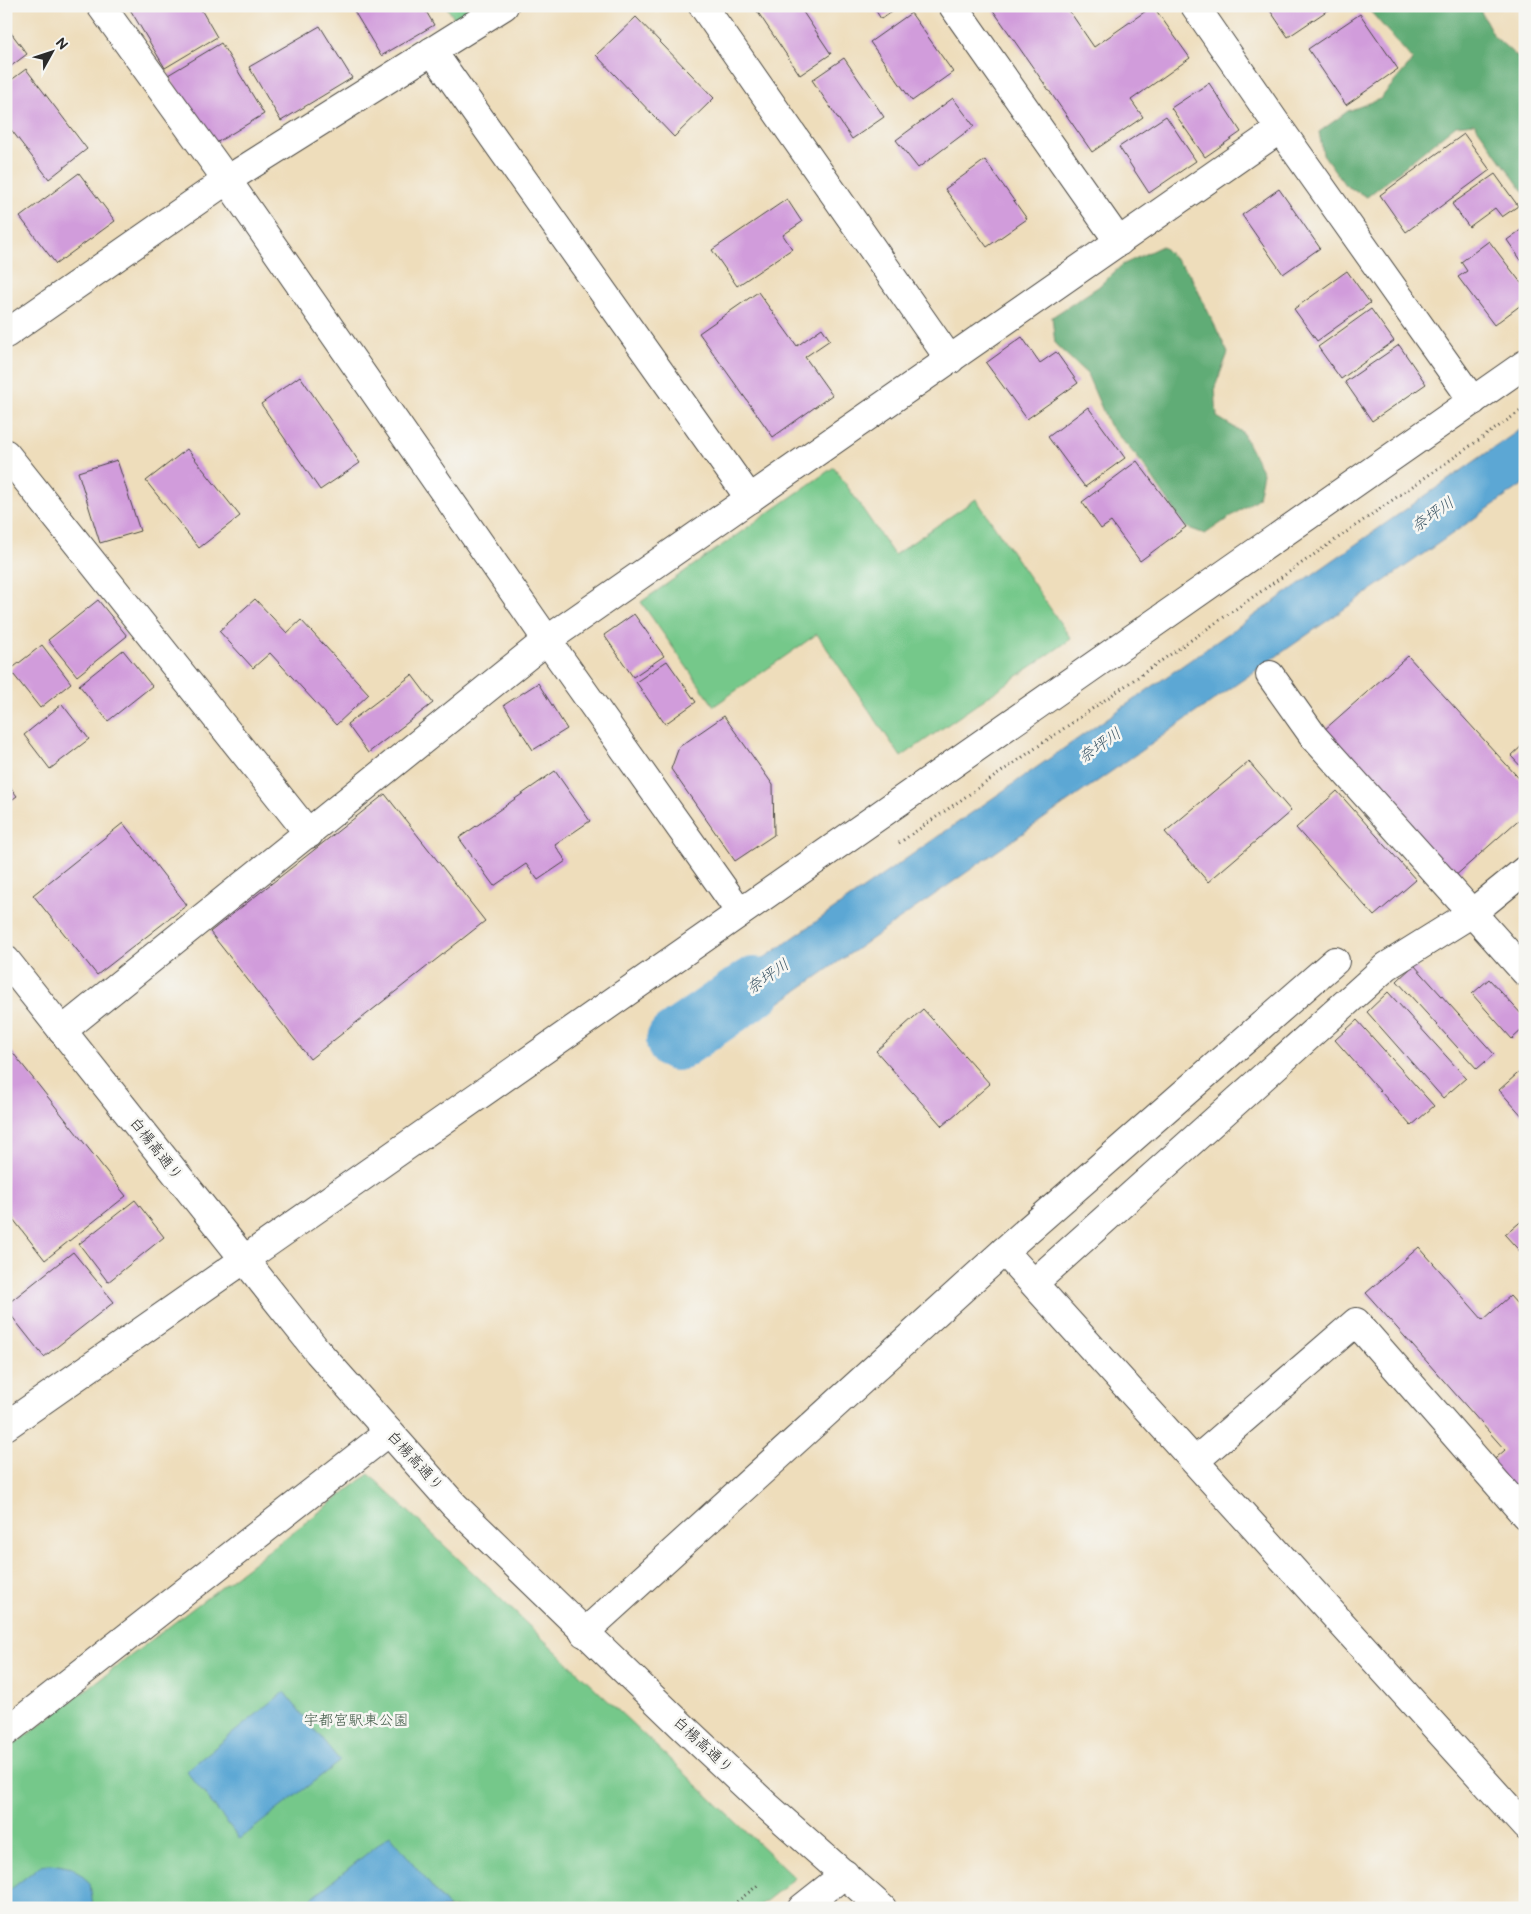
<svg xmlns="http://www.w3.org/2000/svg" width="1531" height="1914" viewBox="0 0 1531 1914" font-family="'Balsamiq Sans','Klee One',sans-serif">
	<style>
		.green { fill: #75c88a; stroke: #507a5a }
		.forest { fill: #60ac76; stroke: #466c50 }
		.water { fill: #5ba7d4; stroke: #436980 }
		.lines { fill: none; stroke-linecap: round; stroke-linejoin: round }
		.river { stroke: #5ba7d4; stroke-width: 60 }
		.building { fill: #d19cdb }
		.minor-casing { stroke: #484641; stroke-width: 30 }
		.path { stroke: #484641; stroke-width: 3; stroke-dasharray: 1 4; stroke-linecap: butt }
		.minor { stroke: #fff; stroke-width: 28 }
		.labels { text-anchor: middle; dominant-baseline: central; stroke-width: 5; stroke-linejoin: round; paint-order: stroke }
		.street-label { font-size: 15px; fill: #2b2b2b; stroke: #f6f6f2 }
		.park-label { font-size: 15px; fill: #415a48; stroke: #f6f6f2 }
		.water-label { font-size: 16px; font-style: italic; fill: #3c5666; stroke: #f6f6f2 }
	</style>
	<rect width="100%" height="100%" fill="#f6f6f2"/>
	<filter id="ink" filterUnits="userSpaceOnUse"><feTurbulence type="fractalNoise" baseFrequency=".02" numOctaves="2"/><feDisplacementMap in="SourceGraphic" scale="10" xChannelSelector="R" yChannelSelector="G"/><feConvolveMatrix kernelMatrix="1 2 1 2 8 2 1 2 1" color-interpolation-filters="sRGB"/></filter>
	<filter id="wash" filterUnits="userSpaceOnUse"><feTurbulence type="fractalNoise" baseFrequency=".0096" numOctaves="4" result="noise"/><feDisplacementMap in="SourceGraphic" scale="20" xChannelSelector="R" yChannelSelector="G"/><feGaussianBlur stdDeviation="1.12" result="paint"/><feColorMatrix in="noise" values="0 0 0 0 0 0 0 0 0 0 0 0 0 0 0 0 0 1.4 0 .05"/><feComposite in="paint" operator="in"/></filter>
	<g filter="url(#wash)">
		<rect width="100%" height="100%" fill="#edb"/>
		<!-- green -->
		<g class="green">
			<polygon points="446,6 489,6 459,26"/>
			<polygon points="834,467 894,555 976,499 1071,639 901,757 817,634 714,706 641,602"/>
			<polygon points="369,1474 795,1878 757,1908 6,1908 6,1751"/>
		</g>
		<!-- forest -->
		<g class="forest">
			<polygon points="1372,6 1478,6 1494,36 1525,64 1525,194 1474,123 1456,125 1367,197 1345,185 1323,154 1319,132 1348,111 1380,99 1413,60 1370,11"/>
			<polygon points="1162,246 1190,274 1228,353 1215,387 1217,417 1242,432 1263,473 1258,498 1205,534 1186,527 1143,464 1109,425 1087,374 1055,344 1052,317 1098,287 1122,265"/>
		</g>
		<!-- water -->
		<g class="water">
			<polygon points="1525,426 1525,483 742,1029 696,1048 679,1022 734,979"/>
			<polygon points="284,1692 340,1761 240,1839 186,1771"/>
			<polygon points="390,1835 449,1908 299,1908"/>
			<polygon points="52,1864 73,1868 90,1883 93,1908 6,1908 6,1893 40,1866"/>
		</g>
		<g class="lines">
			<!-- river -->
			<polyline class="river" points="676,1041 754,987"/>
		</g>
		<g id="blocks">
			<!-- building -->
			<g class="building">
				<polygon points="128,6 199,6 217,37 165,68"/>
				<polygon points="351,6 423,6 434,25 381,56"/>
				<polygon points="757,6 799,6 831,54 800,75 755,8"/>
				<polygon points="873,6 899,6 881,19"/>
				<polygon points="990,6 1066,6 1094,47 1153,6 1190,58 1131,100 1143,117 1092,152"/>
				<polygon points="1267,6 1334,6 1288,37"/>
				<polygon points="911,13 953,72 912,101 870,42"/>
				<polygon points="1360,14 1398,69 1346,105 1308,49"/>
				<polygon points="636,17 714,98 674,137 596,55"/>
				<polygon points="6,26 27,54 6,70"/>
				<polygon points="320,26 352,78 281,121 249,67"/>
				<polygon points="221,43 264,114 211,146 168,75"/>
				<polygon points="844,58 884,117 852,139 812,80"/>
				<polygon points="26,69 87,149 49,179 6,123 6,84"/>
				<polygon points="1209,83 1241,132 1205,157 1171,108"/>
				<polygon points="953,98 974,126 918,168 896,140"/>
				<polygon points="1166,116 1196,161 1149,193 1119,147"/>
				<polygon points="1464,134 1490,170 1406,232 1380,195"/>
				<polygon points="985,160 1027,219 987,247 945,189"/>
				<polygon points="79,173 115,221 56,264 20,217"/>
				<polygon points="1495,174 1518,206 1502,217 1495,208 1469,227 1452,204"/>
				<polygon points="1279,189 1320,248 1283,274 1242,215"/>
				<polygon points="787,199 802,222 783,235 792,249 737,286 712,250"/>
				<polygon points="1525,227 1525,266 1507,240"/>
				<polygon points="1489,241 1525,288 1525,302 1494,325 1458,277 1467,271 1461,262"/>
				<polygon points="1347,271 1370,303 1317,341 1294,309"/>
				<polygon points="758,292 797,346 822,328 830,340 805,357 832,395 773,437 699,333"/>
				<polygon points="1371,309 1394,341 1341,379 1318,347"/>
				<polygon points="1022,337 1040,363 1056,352 1078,383 1027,419 986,363"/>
				<polygon points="1399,345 1426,384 1372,421 1345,382"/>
				<polygon points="300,376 360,463 320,490 261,404"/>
				<polygon points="1088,407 1125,458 1085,487 1048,437"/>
				<polygon points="187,449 240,516 199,548 146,481"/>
				<polygon points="117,460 140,531 100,543 78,472"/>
				<polygon points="1137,461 1186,527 1140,561 1111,522 1101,529 1082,502"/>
				<polygon points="255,599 287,633 301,620 369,694 336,725 270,653 253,668 219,631"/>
				<polygon points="98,600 127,636 77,676 48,640"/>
				<polygon points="634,614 664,656 633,677 604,635"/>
				<polygon points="42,645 71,683 40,708 10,670"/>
				<polygon points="123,650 152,686 108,721 79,685"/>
				<polygon points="1408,656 1525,785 1525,814 1453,878 1324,730"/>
				<polygon points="667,661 696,702 665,724 636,682"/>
				<polygon points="412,675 433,703 368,753 347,724"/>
				<polygon points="538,683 567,729 533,750 504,705"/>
				<polygon points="62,704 89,739 50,769 24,735"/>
				<polygon points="724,716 773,785 774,835 735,861 671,769 679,747"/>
				<polygon points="1525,743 1525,771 1511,756"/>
				<polygon points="1249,762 1291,811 1208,882 1165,832"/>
				<polygon points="555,771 590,821 555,845 566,861 538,880 526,864 494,886 459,838"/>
				<polygon points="6,782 17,796 6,804"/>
				<polygon points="1337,791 1416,880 1374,916 1296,828"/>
				<polygon points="385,794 485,921 310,1059 210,932"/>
				<polygon points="123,823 187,905 97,975 33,895"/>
				<polygon points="1414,965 1494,1054 1477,1069 1397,981"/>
				<polygon points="1489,979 1525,1018 1525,1027 1512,1039 1472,994"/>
				<polygon points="1388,992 1466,1078 1443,1098 1367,1012"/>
				<polygon points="923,1009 990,1084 942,1126 876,1051"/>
				<polygon points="1357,1020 1434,1106 1411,1126 1335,1040"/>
				<polygon points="6,1044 126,1196 45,1260 6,1210"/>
				<polygon points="1525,1067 1525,1119 1499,1090"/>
				<polygon points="135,1200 164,1237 108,1282 79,1244"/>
				<polygon points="1525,1218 1525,1257 1505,1235"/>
				<polygon points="1419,1247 1483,1320 1510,1296 1525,1313 1525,1491 1517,1498 1488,1465 1505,1450 1366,1293"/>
				<polygon points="73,1252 114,1302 44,1357 6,1309 6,1305"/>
			</g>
		</g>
	</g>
	<g filter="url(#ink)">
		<use href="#blocks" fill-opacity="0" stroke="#484641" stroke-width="1"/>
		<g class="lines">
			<!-- minor casing -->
			<g class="minor-casing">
				<g id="minor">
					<polyline points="101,6 227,180 547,640 740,912"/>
					<polyline points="703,6 950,360"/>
					<polyline points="953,6 1119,242"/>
					<polyline points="1195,6 1280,129 1473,401"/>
					<polyline points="432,51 750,499"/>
					<polyline points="6,334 227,180 504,6"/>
					<polyline points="6,454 309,834"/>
					<polyline points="1270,675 1314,737 1525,972"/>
					<polyline points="6,960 318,1352 454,1505 683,1727 767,1806 882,1908"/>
					<polyline points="62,1031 547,640 1280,129"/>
					<polyline points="1004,1251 1525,1826"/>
					<polyline points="1034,1283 1387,966 1472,913 1525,870"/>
					<polyline points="6,1426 1525,364"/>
					<polyline points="1195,1461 1356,1322 1525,1515"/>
					<polyline points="584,1633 1004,1251 1335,961"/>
					<polyline points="6,1732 389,1432"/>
					<polyline points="802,1908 845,1874"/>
				</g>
			</g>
			<!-- path -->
			<g class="path">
				<polyline points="899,843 1525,408"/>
				<polyline points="729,1908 758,1885"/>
			</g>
			<!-- minor -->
			<use href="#minor" class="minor"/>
		</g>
	</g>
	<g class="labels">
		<!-- street labels -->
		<g class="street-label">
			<text transform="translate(156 1149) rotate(52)">白楊高通り</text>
			<text transform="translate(415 1461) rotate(48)">白楊高通り</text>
			<text transform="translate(703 1745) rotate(43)">白楊高通り</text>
		</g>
		<!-- park labels -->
		<g class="park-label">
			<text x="356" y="1720">宇都宮駅東公園</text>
		</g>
		<!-- water labels -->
		<g class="water-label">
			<text transform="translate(1433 515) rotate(-35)">奈坪川</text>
			<text transform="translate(1100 746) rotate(-35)">奈坪川</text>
			<text transform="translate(768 977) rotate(-35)">奈坪川</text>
		</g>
	</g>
	<!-- margin -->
	<rect width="1531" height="1914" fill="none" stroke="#f6f6f2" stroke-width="25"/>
	<!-- north arrow -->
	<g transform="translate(52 52) rotate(50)" stroke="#f6f6f2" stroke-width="4" paint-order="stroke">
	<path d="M0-4L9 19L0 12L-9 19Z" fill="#2b2b2b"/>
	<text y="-8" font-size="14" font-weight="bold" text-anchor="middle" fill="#2b2b2b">N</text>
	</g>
</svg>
